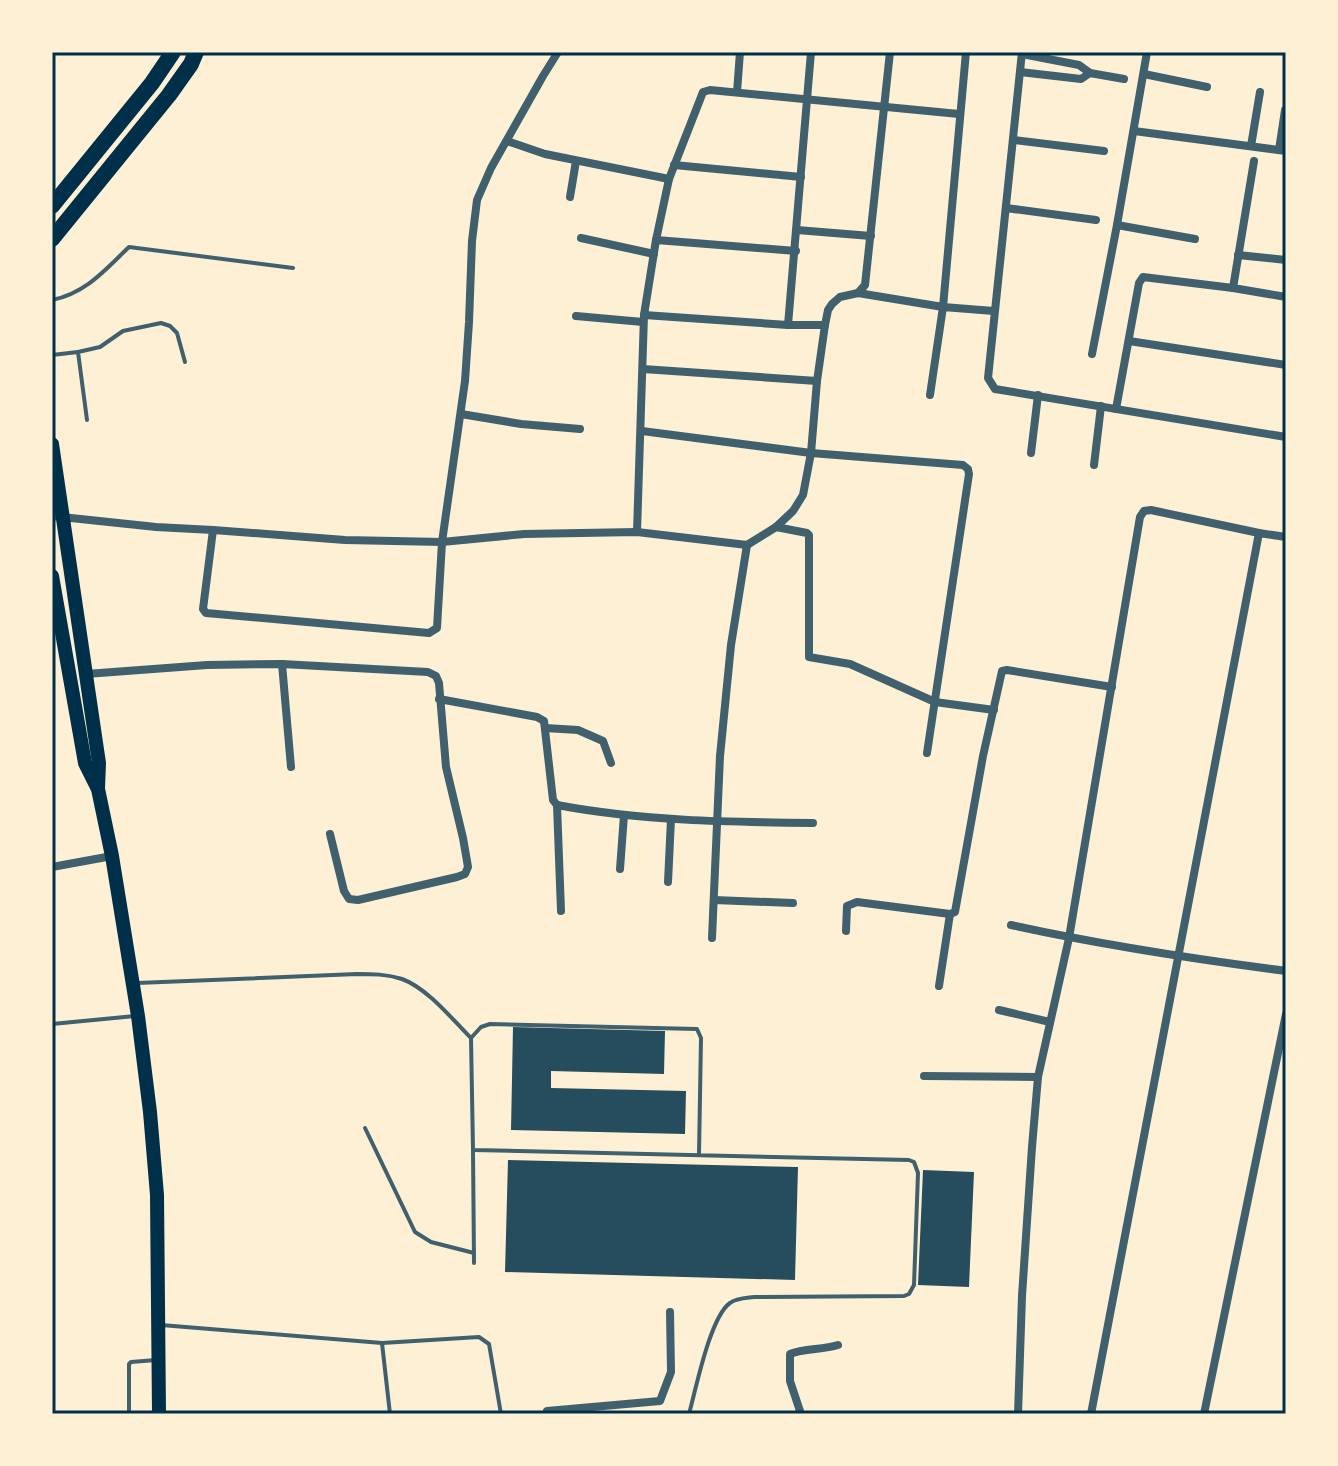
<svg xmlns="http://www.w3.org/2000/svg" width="1338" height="1466" viewBox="0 0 1338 1466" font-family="'Fira Sans',sans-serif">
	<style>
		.building { fill: #264d5e }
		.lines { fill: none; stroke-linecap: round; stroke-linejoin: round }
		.service { stroke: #3f606c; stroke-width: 4 }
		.minor { stroke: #3f606c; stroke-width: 8 }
		.trunk { stroke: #003049; stroke-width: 14 }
		.motorway { stroke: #003049; stroke-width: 16 }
		.neatline { fill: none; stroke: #003049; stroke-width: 3 }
	</style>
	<rect width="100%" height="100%" fill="#fdf0d5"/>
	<!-- building -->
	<g class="building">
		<polygon points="513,1027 665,1031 664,1074 551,1071 551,1088 686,1091 685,1134 511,1130"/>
		<polygon points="508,1160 798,1167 795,1280 505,1272"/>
		<polygon points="923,1170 974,1172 969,1287 918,1285"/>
	</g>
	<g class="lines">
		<!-- service -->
		<g class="service">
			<path d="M52 300C86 293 105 270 129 247L293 268"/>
			<polyline points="52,355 78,352"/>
			<polyline points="87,420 78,352 100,347 123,331 161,323 170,326 177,333 185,362"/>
			<path d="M137 983 357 974C372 974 387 974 402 979 427 988 452 1019 471 1038"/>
			<polyline points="52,1024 135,1016"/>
			<polyline points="365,1128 415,1232 431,1242 474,1253"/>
			<polyline points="473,1150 474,1263"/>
			<polyline points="161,1325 382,1343 479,1337 489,1344 501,1414"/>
			<polyline points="382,1343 390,1414"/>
			<polyline points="129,1414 129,1364 131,1362 156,1360"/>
			<path d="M689 1414C696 1389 710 1317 730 1303 736 1298 746 1298 754 1297L904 1296 909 1294 914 1285 918 1173 914 1162 909 1160 473 1150 471 1038 481 1027 490 1024 697 1029 701 1038 699 1154"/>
		</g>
		<!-- minor -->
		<g class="minor">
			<polyline points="1022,52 988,378 995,389 1286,437"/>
			<polyline points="1022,54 1079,65 1090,73 1124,79"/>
			<polyline points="1020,72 1081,79 1090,73"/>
			<polyline points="1144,74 1207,87"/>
			<polyline points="737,92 740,52"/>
			<polyline points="1134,131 1286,151"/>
			<polyline points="1014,140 1104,151"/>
			<polyline points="507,141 545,154 669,179"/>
			<polyline points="1251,146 1260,92"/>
			<polyline points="1279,150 1285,110"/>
			<polyline points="674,165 801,177"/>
			<polyline points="570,197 576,161"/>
			<polyline points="1006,208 1096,220"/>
			<polyline points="1117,225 1195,239"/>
			<polyline points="797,230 871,236"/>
			<polyline points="581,238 654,254"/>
			<polyline points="656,240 796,251"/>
			<polyline points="1238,255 1286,260"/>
			<polyline points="1233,288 1254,161"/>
			<polyline points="858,293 865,285 890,52"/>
			<polyline points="644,315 788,325 825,325"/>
			<polyline points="576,316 643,322"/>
			<polyline points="788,325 811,52"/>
			<polyline points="1129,341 1286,365"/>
			<polyline points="1092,354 1117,225 1147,52"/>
			<polyline points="643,369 817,381"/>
			<polyline points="930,395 943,307 994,311"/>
			<polyline points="1116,409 1139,283 1143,277 1233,288 1286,297"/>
			<polyline points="461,414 521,424 580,429"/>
			<polyline points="642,431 811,453 963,465 968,469 969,474 927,753"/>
			<polyline points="1031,453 1038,395"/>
			<polyline points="1094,465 1101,406"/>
			<polyline points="52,516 156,527 213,530 345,540 442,542 524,534 637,532 747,545 776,527 793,511 803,495 811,453 817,381 825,325 828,310 832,304 840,297 858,293 943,307 966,52"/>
			<polyline points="776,527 807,533 809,535 809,657 850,664 935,702 994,710"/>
			<polyline points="213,530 203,609 206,613 429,633 437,628 442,542 465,381 469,322 472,241 477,200 491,168 543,76 558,52"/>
			<polyline points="637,532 644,315 656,240 669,179 703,92 710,90 959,114"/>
			<polyline points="282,664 291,767"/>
			<polyline points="86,674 207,665 282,664 428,672 436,676 439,683 446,767 463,838 468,867 465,874 457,877 358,900 349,899 344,891 330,834"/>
			<path d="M439 699 537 717 544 721 553 800 557 805C642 821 727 822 813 823"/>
			<polyline points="545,728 578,730 603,741 611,763"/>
			<polyline points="557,805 561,911"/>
			<polyline points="52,867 112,856"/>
			<polyline points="620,869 624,815"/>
			<polyline points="668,882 671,819"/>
			<polyline points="714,900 793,903"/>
			<path d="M1011 925C1102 945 1194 959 1286 971"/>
			<polyline points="846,931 847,906 857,902 950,914"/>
			<polyline points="712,938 720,756 731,645 747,545"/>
			<polyline points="939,986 950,914 955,912 983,756 1002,671 1007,670 1112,687"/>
			<polyline points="999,1010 1050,1022"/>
			<polyline points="924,1076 1038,1077"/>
			<polyline points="548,1414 547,1411 660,1401 671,1372 670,1312"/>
			<path d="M801 1414 790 1381V1354C804 1348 822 1350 838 1345"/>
			<polyline points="1018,1414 1022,1296 1032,1147 1038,1077 1069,938 1140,517 1144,511 1151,510 1259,533"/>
			<polyline points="1091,1414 1259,533 1286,537"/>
			<polyline points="1204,1414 1286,1014"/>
		</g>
		<!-- trunk -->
		<g class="trunk">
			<polyline points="52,444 99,763 98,788"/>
			<polyline points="52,576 85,763 98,789 112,856 138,1016 150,1112 157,1195 159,1414"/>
		</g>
		<!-- motorway -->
		<g class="motorway">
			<polyline points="52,206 152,83 173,52"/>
			<polyline points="52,239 169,95 191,64 196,52"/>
		</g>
	</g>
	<!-- border -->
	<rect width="1338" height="1466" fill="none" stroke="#fdf0d5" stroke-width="108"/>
	<rect x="54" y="54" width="1230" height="1358" class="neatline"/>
</svg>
